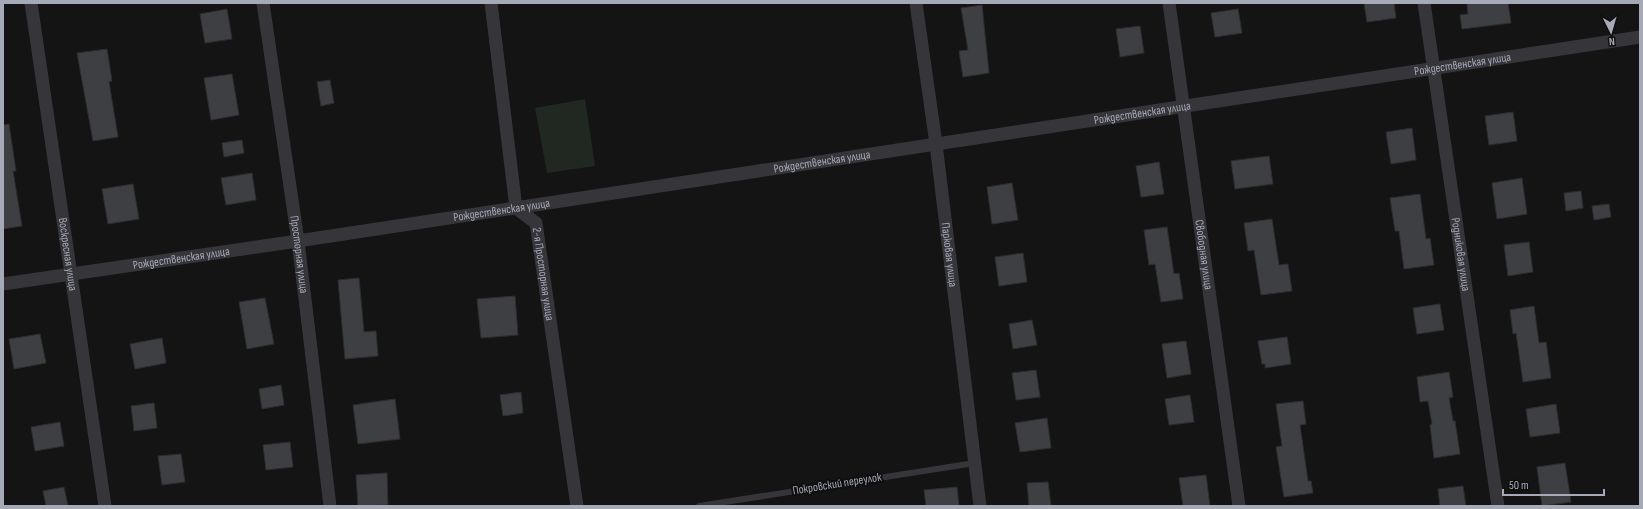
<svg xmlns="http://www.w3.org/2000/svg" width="1643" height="509" viewBox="0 0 1643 509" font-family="'Sofia Sans Condensed',sans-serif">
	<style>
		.green { fill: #202821 }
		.building { fill: #3e3f42; stroke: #2e2e31 }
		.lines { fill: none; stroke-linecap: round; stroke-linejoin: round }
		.service { stroke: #35353a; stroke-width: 6 }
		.minor { stroke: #35353a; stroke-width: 13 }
		.labels { text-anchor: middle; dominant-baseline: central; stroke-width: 4; stroke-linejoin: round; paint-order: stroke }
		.street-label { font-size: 12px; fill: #a6aab6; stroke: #0f0f10 }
	</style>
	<rect width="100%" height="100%" fill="#141415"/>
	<!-- green -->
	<polygon class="green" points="585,99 595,166 547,173 535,108"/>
	<!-- building -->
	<g class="building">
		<polygon points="1364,3 1394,3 1396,18 1367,22"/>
		<polygon points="1467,3 1508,3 1511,23 1462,29 1460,15 1468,14"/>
		<polygon points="982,5 989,73 963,77 959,51 968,50 961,8"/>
		<polygon points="227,9 232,39 205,43 200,14"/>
		<polygon points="1238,9 1242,33 1215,37 1211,13"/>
		<polygon points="1140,26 1144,53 1120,57 1116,29"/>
		<polygon points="107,49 112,81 109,82 118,137 93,141 77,53"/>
		<polygon points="232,74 239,115 211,120 204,78"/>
		<polygon points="330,80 334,103 321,106 317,82"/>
		<polygon points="1513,112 1517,141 1489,145 1485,116"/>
		<polygon points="9,124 16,171 13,171 22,226 3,229 3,125"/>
		<polygon points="1412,128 1416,160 1391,164 1386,132"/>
		<polygon points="242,140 244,153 224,157 222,143"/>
		<polygon points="1269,156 1273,184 1235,189 1231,161"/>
		<polygon points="1159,162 1164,194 1141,197 1136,166"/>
		<polygon points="252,173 256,200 226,205 221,178"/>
		<polygon points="1522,178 1527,214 1497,219 1492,183"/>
		<polygon points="1012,183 1018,220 992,224 987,187"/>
		<polygon points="133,184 139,219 108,224 102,189"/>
		<polygon points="1581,191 1583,208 1566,211 1564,193"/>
		<polygon points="1420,194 1426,239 1430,238 1434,265 1404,269 1399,231 1395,231 1390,198"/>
		<polygon points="1609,204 1611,217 1594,220 1592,206"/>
		<polygon points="1272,219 1279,265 1288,264 1292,291 1261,295 1254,250 1248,251 1244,223"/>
		<polygon points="1167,227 1174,274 1179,273 1183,299 1161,302 1155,264 1149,265 1144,230"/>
		<polygon points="1529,242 1533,272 1508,276 1504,245"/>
		<polygon points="1023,253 1027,282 999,286 995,257"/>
		<polygon points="359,278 364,332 376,331 378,356 345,359 338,280"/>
		<polygon points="515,296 518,335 481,338 477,299"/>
		<polygon points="265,298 274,344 247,349 239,302"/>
		<polygon points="1440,304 1444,330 1417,334 1413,308"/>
		<polygon points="1534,306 1539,343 1546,342 1551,378 1523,382 1516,333 1513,334 1510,310"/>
		<polygon points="1032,320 1037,345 1013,349 1009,324"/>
		<polygon points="40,334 46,363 14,369 9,339"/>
		<polygon points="1287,337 1291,364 1265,368 1265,364 1262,364 1258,341"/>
		<polygon points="162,338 166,363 135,369 130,344"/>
		<polygon points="1186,341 1191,374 1167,378 1162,344"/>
		<polygon points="1036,370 1040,397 1016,400 1012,373"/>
		<polygon points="1449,372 1453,397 1449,398 1453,421 1455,421 1460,454 1434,458 1430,425 1432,424 1428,401 1420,402 1417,377"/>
		<polygon points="281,385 284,405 262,409 259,389"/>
		<polygon points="521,392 523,413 503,416 500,395"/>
		<polygon points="1190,395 1194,422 1169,425 1165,399"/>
		<polygon points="395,399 400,439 358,444 353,405"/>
		<polygon points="1303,401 1306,424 1300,425 1308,481 1311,481 1313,493 1284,497 1276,447 1282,446 1276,404"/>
		<polygon points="154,403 157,428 134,431 131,406"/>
		<polygon points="1556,404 1560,433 1530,437 1526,409"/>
		<polygon points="1047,418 1051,448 1020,452 1015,423"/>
		<polygon points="60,422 64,446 35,451 31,427"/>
		<polygon points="290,442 293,467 266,470 263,445"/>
		<polygon points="181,454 185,482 162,485 158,456"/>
		<polygon points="1565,463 1571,502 1542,506 1537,467"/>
		<polygon points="387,473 388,505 358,506 356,475"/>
		<polygon points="1206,475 1210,506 1183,506 1179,478"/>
		<polygon points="1048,482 1051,506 1029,506 1027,483"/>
		<polygon points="1463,486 1466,506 1440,506 1438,489"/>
		<polygon points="64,487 68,506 46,506 43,491"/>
		<polygon points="957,487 959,506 926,506 924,490"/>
	</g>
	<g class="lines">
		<!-- service -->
		<polyline class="service" points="699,506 975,463"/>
		<!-- minor -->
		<g class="minor">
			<path id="s1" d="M31 3 105 506"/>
			<path id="s2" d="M263 3 298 241 330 506"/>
			<path id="s3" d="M491 3 516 208 536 223 577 506"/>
			<path id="s4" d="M916 3 936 144 980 506"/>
			<path id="s5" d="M1169 3 1239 506"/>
			<path id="s6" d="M1424 3 1498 506"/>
			<path id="s7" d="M3 284 298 241 1640 37"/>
		</g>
	</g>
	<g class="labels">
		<!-- street labels -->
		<g class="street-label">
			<text stroke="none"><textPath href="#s7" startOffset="1476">Рождественская улица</textPath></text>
			<text stroke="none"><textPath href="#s7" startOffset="1152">Рождественская улица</textPath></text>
			<text stroke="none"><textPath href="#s7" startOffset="828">Рождественская улица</textPath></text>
			<text stroke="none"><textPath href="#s7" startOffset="504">Рождественская улица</textPath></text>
			<text stroke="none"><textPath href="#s1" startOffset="254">Воскресная улица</textPath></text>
			<text stroke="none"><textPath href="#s2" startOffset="254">Просторная улица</textPath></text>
			<text stroke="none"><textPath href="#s4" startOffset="254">Парковая улица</textPath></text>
			<text stroke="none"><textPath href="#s5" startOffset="254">Свободная улица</textPath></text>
			<text stroke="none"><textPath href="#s6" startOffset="254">Родниковая улица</textPath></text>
			<text stroke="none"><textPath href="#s7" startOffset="180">Рождественская улица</textPath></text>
			<text stroke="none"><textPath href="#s3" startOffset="283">2-я Просторная улица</textPath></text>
			<text transform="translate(837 484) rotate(-9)">Покровский переулок</text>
		</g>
	</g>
	<!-- border -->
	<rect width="1643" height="509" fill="none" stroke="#a6aab6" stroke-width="8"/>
	<!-- north arrow -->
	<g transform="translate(1611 32) rotate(175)" stroke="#0f0f10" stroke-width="3" paint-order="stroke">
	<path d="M0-3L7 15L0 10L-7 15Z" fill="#a6aab6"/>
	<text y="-6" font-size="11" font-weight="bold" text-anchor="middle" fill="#a6aab6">N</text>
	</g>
	<!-- scale -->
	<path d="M1503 489v6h101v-6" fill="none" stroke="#a6aab6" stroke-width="2"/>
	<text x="1509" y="489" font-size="12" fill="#a6aab6" stroke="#0f0f10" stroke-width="3" paint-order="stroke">50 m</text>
</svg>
